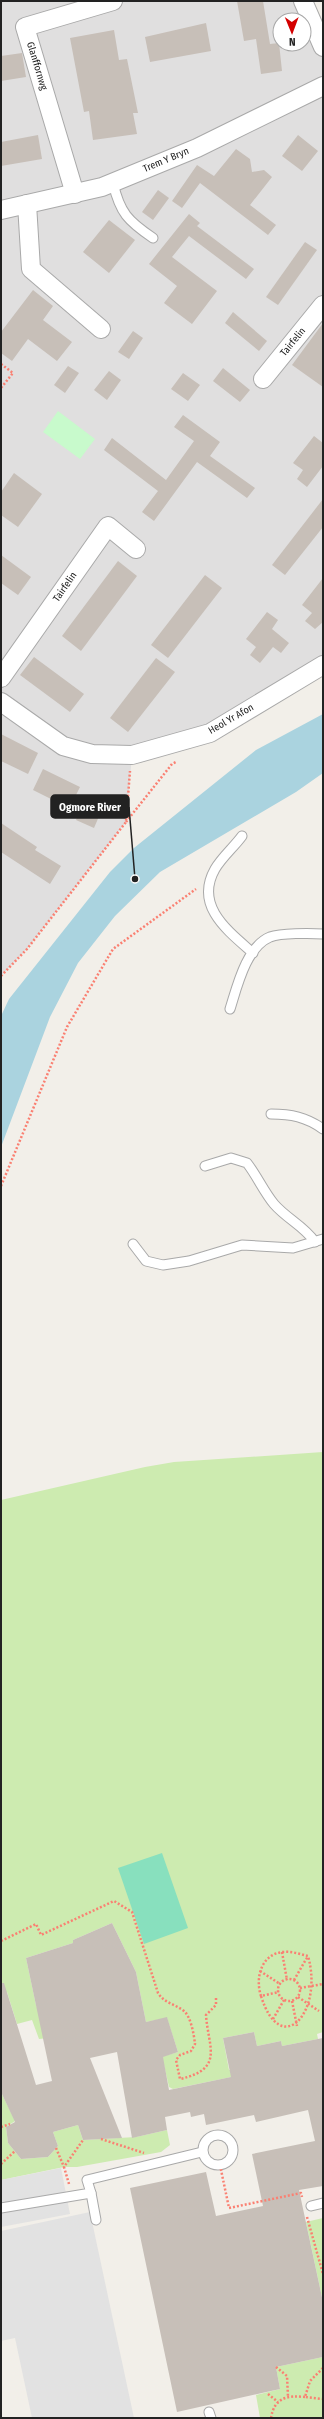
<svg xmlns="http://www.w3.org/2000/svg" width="324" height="2419" viewBox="0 0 324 2419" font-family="'Fira Sans Condensed',sans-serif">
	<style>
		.residential { fill: #e0dfdf; fill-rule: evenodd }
		.grass { fill: #cdebb0 }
		.park { fill: #c8facc }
		.pitch { fill: #88e0be }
		.parking { fill: #e2e2e2 }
		.water { fill: #aad3df }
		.building { fill: #c7bfb8 }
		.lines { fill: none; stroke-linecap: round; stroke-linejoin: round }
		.service-casing { stroke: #a9a9a9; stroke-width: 11 }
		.minor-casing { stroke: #a9a9a9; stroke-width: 20 }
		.path { stroke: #fa8072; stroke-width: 2.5; stroke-dasharray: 2 2; stroke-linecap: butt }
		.service { stroke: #fff; stroke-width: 9 }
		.minor { stroke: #fff; stroke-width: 18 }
		.labels { text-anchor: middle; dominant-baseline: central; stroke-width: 3; stroke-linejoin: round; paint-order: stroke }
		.street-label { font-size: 10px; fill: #222; stroke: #fff }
		.leader { fill: none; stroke: #222; stroke-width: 1.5 }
		.callout-dot { fill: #222; stroke: #fff; stroke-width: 1.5 }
		.callout { fill: #222; stroke: #222; stroke-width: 1.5 }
		.callout-label { font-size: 11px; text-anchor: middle; font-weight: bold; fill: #fff }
	</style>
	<rect width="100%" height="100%" fill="#f2efe9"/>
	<!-- residential -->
	<path class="residential" d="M1 1H303L323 47V665L210 733 132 755 126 822 27 949 1 976ZM280 20H304V44H280Z"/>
	<!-- grass -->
	<g class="grass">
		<polygon points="323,1452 323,2032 317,2034 318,2039 282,2046 281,2041 257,2046 254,2032 223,2038 229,2070 245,2067 246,2074 173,2089 169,2087 164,2065 154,2059 178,2052 167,2018 146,2022 136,1972 112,1923 73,1940 73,1943 26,1958 36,2005 49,2038 39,2039 32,2020 17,2024 7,1992 1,1993 1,1500 145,1467 174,1462"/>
		<polygon points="1,2092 15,2121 6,2127 8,2143 21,2159 48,2157 58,2146 53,2132 78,2125 83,2140 136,2137 167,2130 170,2145 161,2152 77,2167 64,2167 1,2180"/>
		<polygon points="323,2218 323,2302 306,2222"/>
		<polygon points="323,2357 323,2418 260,2418 256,2395 280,2389 276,2367"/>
	</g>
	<!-- park -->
	<polygon class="park" points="58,411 95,439 80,459 43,432"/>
	<!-- pitch -->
	<polygon class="pitch" points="162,1853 188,1928 144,1944 118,1868"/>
	<!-- parking -->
	<g class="parking">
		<polygon points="61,2168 70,2214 1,2227 1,2180"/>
		<polygon points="90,2212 134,2418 32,2418 15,2338 1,2341 1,2231"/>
	</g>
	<!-- water -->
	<polygon class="water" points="323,714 323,773 296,792 160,872 115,916 78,963 50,1017 1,1147 1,1016 9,999 110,872 134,848 256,750"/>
	<!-- building -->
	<g class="building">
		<polygon points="237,1 263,1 270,44 279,43 282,71 261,74 256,39 244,41"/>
		<polygon points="206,23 211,51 150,62 145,37"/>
		<polygon points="114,30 119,60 127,59 138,113 133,113 137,134 93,140 89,111 84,112 70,38"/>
		<polygon points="22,53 26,77 1,81 1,56"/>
		<polygon points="38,135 42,159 1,166 1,142"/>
		<polygon points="298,135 318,151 302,171 282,156"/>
		<polygon points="236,149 250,159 252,172 264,170 272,177 250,205 276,225 268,235 200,183 182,208 172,201 197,165 214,176"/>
		<polygon points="158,190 169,198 153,220 142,212"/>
		<polygon points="189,214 200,223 197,226 254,269 246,279 189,236 172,257 217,291 192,324 164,303 177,286 149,264"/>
		<polygon points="109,220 135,240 109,273 83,252"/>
		<polygon points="305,242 317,250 278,305 266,297"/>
		<polygon points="33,290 53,306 43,320 72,342 57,361 28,339 12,361 1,353 1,332"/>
		<polygon points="233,312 267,341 259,351 225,323"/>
		<polygon points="323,323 323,387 292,365"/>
		<polygon points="133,331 143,338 129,359 118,352"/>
		<polygon points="68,366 79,373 65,393 54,385"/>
		<polygon points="223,368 250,390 240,402 213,381"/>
		<polygon points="109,371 121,380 107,400 94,390"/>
		<polygon points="183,373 200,385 188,401 171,389"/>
		<polygon points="183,415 220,442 210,456 255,488 247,498 197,462 154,521 142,512 158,491 104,450 112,438 166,480 194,441 174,427"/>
		<polygon points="314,436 323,443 323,466 307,487 297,479 303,470 293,463"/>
		<polygon points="14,473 42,494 18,527 1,515 1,492"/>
		<polygon points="323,499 323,527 285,575 272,565"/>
		<polygon points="1,555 31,577 18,595 1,583"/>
		<polygon points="118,561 137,576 81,651 62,636"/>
		<polygon points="205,575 222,588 168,658 151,645"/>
		<polygon points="323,578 323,622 315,629 305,621 312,613 302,605"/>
		<polygon points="267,612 278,620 272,629 289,643 281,653 273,647 260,663 250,655 256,647 246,639"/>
		<polygon points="34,657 84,694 70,712 20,675"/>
		<polygon points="156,658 175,672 128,732 110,718"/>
		<polygon points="1,734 38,753 28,774 1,761"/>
		<polygon points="43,769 80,787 76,795 103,807 94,828 76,820 79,813 33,790"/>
		<polygon points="1,823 37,847 35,850 61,866 50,884 1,852"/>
		<polygon points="112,1923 136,1972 146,2022 167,2017 178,2052 163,2057 169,2090 231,2077 223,2038 254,2032 257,2046 281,2041 282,2046 323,2038 323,2186 299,2190 323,2302 323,2357 276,2367 280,2389 177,2412 130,2188 206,2172 216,2216 263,2206 252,2154 315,2141 308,2110 256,2122 254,2115 206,2125 204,2114 191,2117 190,2112 165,2117 167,2130 132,2138 117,2052 90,2058 122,2138 83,2140 78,2125 53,2132 58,2146 48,2157 21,2159 8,2143 6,2127 15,2122 1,2092 1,1983 4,1983 36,2085 52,2081 26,1958 73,1943 73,1940"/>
	</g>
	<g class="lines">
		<!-- service casing -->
		<g class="service-casing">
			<g id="service">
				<path d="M113 183C120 213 128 221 153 238"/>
				<path d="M242 836C234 847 222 857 215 869 194 906 228 931 253 953"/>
				<path d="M230 1009C237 987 246 947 270 937 281 933 310 933 323 934"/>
				<path d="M271 1114C291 1114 306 1117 323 1129"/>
				<path d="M205 1166 231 1158 247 1163C257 1176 264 1192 274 1204 287 1219 304 1226 315 1242"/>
				<polyline points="133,1244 146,1261 163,1265 189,1261 242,1245 293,1248 323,1239"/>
				<circle cx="218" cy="2150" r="15"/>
				<polyline points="91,2193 96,2220"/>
				<polyline points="311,2206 323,2203"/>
				<polyline points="1,2208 91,2193 87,2180 202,2152"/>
				<polyline points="209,2412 211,2418"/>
			</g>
		</g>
		<!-- minor casing -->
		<g class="minor-casing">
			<g id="minor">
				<polyline points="303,1 323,47"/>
				<polyline points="75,194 25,27 113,1"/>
				<polyline points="27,204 31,269 101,329"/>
				<polyline points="1,210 102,187 197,148 323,86"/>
				<polyline points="263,379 323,305"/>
				<polyline points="1,678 108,526 136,549"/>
				<polyline points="1,702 63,746 92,754 132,755 210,733 323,665"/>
			</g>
		</g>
		<!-- path -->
		<g class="path">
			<polyline points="1,364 13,373 1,388"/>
			<polyline points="126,822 172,764 176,762"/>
			<polyline points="1,976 27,949 126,822 130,771"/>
			<polyline points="1,1186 67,1027 113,949 196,889"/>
			<path d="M1 1941 36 1924 41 1935 114 1901 132 1912 158 1993C164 2003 175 2004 184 2011 191 2017 194 2035 195 2044L191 2051 180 2055 176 2060 180 2079C225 2069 208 2047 206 2015L216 2005V1996"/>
			<polyline points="282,1952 287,1980"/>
			<polyline points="260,1971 280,1984"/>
			<circle cx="289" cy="1990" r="11"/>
			<polyline points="294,1980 308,1956"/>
			<polyline points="300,1988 323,1984"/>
			<path d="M261 1996C281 2060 324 2012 308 1956 300 1954 291 1951 283 1952 261 1954 255 1978 261 1996L279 1992"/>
			<polyline points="298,1997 319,2011"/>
			<polyline points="292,2001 297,2026"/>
			<polyline points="273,2019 284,2000"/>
			<polyline points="1,2127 10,2124"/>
			<polyline points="101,2139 144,2153"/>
			<polyline points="56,2148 64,2167"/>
			<polyline points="1,2164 15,2151"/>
			<polyline points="220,2165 229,2208 301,2193 302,2197"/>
			<polyline points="69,2184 64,2167 83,2140"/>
			<polyline points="307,2217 323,2274"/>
			<polyline points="276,2367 287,2376 288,2397"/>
			<polyline points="323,2368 310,2381 305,2397 323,2399"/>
			<polyline points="268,2394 278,2402"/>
			<path d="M271 2418C274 2398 287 2395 305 2397"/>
		</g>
		<!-- service -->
		<use href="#service" class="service"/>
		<!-- minor -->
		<use href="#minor" class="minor"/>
	</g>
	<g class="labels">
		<!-- street labels -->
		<g class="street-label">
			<text transform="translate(37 66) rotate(73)">Glanffornwg</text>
			<text transform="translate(166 160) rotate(-23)">Trem Y Bryn</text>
			<text transform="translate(293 342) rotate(-51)">Tairfelin</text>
			<text transform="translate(65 587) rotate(-55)">Tairfelin</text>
			<text transform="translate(231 719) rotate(-30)">Heol Yr Afon</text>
		</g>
	</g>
	<!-- callouts -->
	<path class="leader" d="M135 879L129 807"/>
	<circle class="callout-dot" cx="135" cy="879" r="4"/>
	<rect class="callout" x="51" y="795" width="78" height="23" rx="4"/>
	<g class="callout-label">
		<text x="90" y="811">Ogmore River</text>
	</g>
	<!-- border -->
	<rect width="324" height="2419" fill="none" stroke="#222222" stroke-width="4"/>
	<!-- north arrow -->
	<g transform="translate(292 32) rotate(179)"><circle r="19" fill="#ffffff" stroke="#a7a7a7"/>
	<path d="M0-3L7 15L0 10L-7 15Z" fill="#d40000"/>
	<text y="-6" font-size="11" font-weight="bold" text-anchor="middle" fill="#222222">N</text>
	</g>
</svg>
